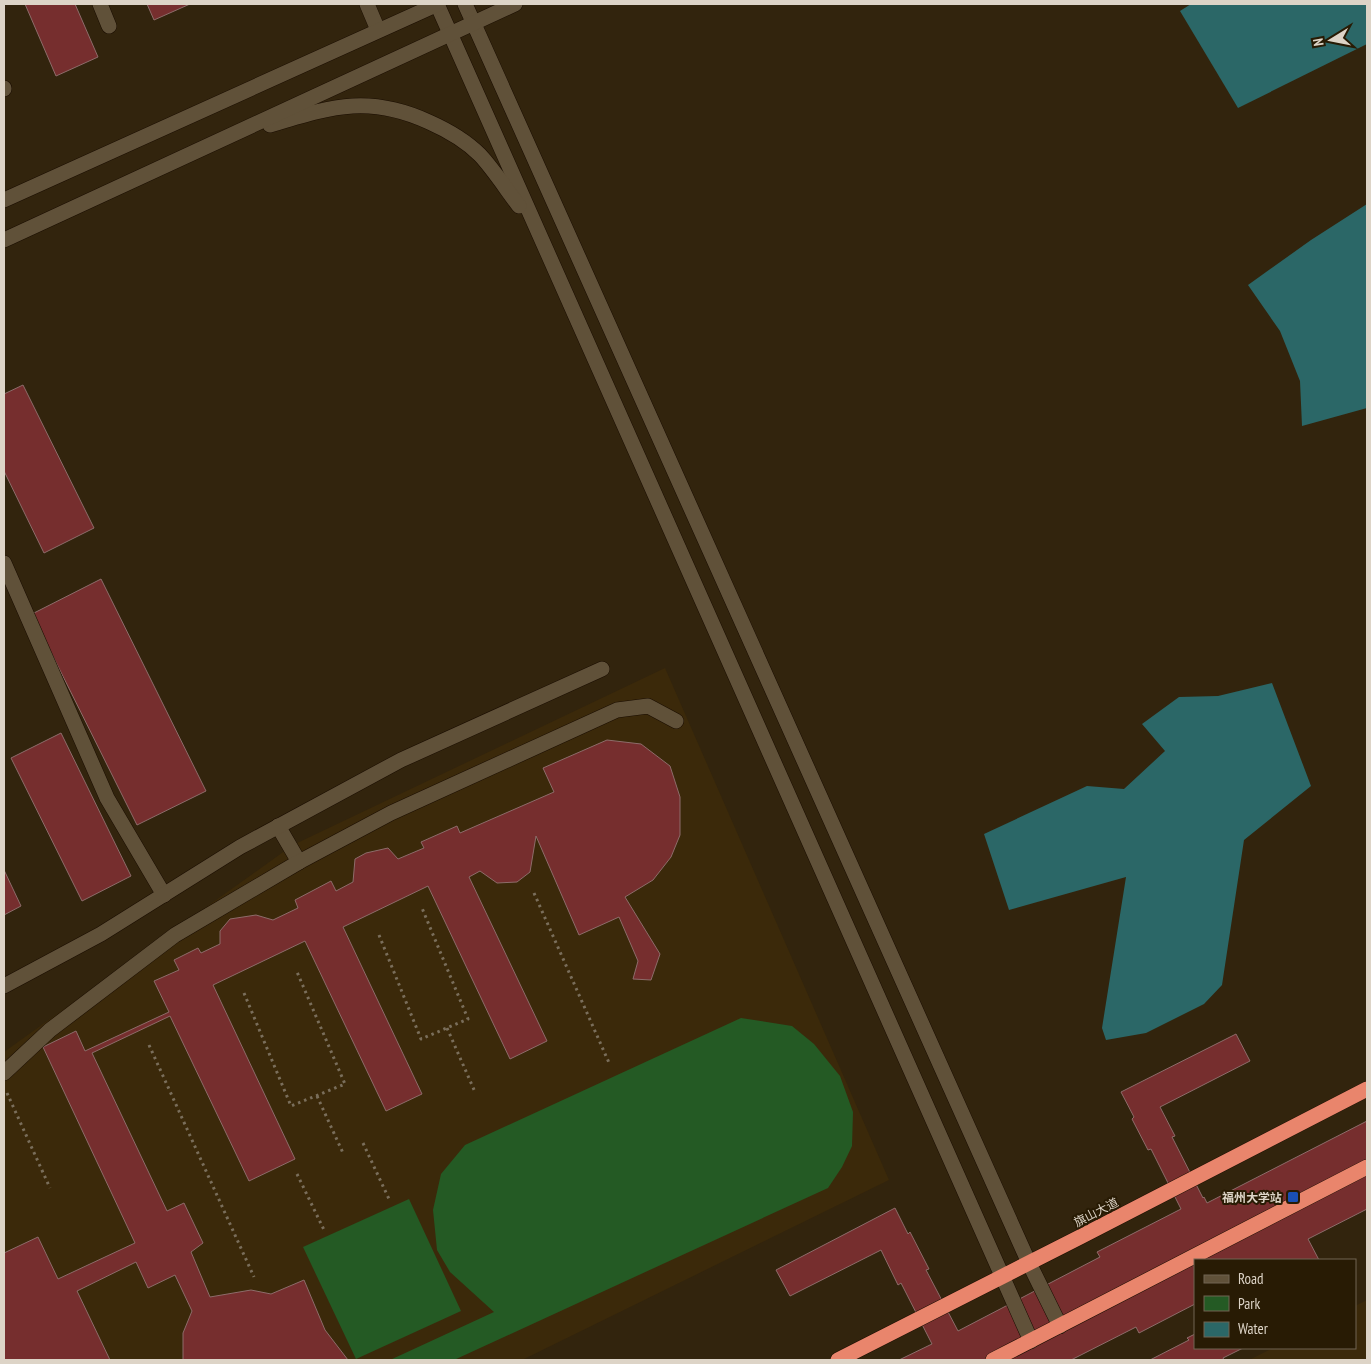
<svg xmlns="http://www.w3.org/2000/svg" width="1371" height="1364" viewBox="0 0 1371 1364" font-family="'PT Sans Narrow','Noto Sans SC',sans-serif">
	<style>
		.built { fill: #3b290a }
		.green { fill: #245a24 }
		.water { fill: #2b6767 }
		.building { fill: #762e2e; stroke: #8d6c6a }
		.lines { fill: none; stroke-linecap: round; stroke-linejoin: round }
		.minor-casing { stroke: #1a0d00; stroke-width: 16 }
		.highway-casing { stroke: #1a0d00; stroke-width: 16 }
		.path { stroke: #7a6e5b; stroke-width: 3; stroke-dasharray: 2.5 4; stroke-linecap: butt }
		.minor { stroke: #605139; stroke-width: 15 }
		.highway { stroke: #e9856c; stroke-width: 15 }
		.transit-dot { fill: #1a4fb4; stroke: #281b04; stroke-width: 2 }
		.labels { text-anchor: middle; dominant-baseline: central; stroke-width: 4; stroke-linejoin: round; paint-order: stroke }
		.poi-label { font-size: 12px; font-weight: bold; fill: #ddd4c7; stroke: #281b04; text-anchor: end }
		.street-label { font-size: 12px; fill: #ddd4c7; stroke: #281b04 }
	</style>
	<rect width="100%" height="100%" fill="#32240d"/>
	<!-- built -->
	<g class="built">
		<polygon points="665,668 889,1180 522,1360 4,1360 4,1052 293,845"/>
		<polygon points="1367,1300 1367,1360 1249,1360 1273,1348 1355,1348 1355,1306"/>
	</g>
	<!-- green -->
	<g class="green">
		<polygon points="741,1018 792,1026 814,1044 840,1076 853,1112 852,1146 842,1167 828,1188 454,1360 390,1360 494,1312 450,1272 437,1250 433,1210 441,1174 465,1145"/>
		<polygon points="409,1199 461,1311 356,1359 303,1247"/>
	</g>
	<!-- water -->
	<g class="water">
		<polygon points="1191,4 1367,4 1367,44 1238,108 1180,11"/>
		<polygon points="1367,204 1367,408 1302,426 1300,381 1280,331 1248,285 1311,240"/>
		<polygon points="1272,683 1311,786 1244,840 1222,985 1204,1004 1146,1033 1106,1040 1102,1028 1126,877 1009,910 984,834 1087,786 1124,789 1165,751 1142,724 1179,697 1218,696"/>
	</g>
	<!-- building -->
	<g class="building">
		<polygon points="25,4 75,4 98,57 56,76"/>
		<polygon points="147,4 190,4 154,20"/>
		<polygon points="23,385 94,528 44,553 4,471 4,394"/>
		<polygon points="101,579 206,791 137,825 32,614"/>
		<polygon points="61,733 131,876 82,901 11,758"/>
		<polygon points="607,740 641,744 670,766 680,797 680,835 671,857 653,880 625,897 660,954 651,980 633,979 638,961 619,917 579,935 536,836 530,872 517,882 497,883 480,871 469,877 547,1041 510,1059 428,886 343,927 422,1094 386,1111 305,941 213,985 295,1159 249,1181 170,1016 92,1053 167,1211 184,1203 203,1243 191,1252 210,1297 251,1290 271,1294 304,1280 325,1330 348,1360 183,1360 183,1333 192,1311 175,1275 148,1288 136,1262 77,1291 110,1360 4,1360 4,1253 38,1237 58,1279 135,1243 43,1047 76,1031 85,1051 169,1012 154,981 179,970 174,960 198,948 201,953 220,944 220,931 230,919 256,915 273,920 298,908 295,900 331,881 336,891 353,882 355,859 366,853 388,848 398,859 424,848 421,842 457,826 460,833 554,792 543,768"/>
		<polygon points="4,870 21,906 4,915"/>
		<polygon points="1236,1034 1250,1061 1160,1107 1175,1136 1172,1137 1203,1198 1204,1197 1207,1203 1367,1121 1367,1209 1308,1239 1319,1260 1195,1260 1195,1304 1139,1333 1136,1327 1071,1360 899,1360 932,1344 901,1283 898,1285 881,1250 790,1296 776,1270 895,1208 908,1234 910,1232 929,1269 926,1270 958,1331 1100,1257 1097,1252 1181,1209 1151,1149 1148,1150 1132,1119 1134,1117 1121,1092"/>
		<polygon points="1195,1334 1195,1348 1243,1348 1223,1358 1224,1360 1150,1360 1189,1340 1187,1338"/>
	</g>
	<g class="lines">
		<!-- minor casing -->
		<g class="minor-casing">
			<g id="minor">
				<polyline points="100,4 109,26"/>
				<polyline points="367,4 378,30"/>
				<polyline points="437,4 1031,1341"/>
				<polyline points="465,4 1029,1263 1060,1326"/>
				<polyline points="4,88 4,89"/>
				<path d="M270 125C331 107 368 94 429 122 447 130 465 140 480 155 494 170 506 189 519 206"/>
				<polyline points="4,200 438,4"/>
				<polyline points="4,240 515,4"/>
				<polyline points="4,563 107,798 164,895"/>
				<polyline points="278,826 299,862"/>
				<polyline points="4,986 101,934 240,847 401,760 602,669"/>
				<polyline points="4,1073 50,1030 175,935 299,862 391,813 617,710 648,706 676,721"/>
			</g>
		</g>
		<!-- highway casing -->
		<g class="highway-casing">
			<g id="highway">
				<polyline points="838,1360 1080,1237 1367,1089"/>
				<polyline points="993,1360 1367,1167"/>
			</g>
		</g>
		<!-- path -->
		<g class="path">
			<polyline points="534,893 610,1065"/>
			<polyline points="379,935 421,1039 468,1019 422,908"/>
			<polyline points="244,993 291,1106 345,1084 297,972"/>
			<polyline points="447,1028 475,1092"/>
			<polyline points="149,1045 254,1277"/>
			<polyline points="7,1093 50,1188"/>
			<polyline points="317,1096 343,1153"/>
			<polyline points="363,1143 389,1199"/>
			<polyline points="297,1174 325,1232"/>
		</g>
		<!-- minor -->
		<use href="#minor" class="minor"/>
		<!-- highway -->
		<use href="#highway" class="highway"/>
	</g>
	<!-- markers -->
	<rect class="transit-dot" x="1287" y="1191" width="12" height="12" rx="2.5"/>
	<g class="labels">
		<!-- poi labels -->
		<g class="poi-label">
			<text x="1282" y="1197">福州大学站</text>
		</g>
		<!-- street labels -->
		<g class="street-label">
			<text transform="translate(1096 1212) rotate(-27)">旗山大道</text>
		</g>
	</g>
	<!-- border -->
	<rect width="1371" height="1364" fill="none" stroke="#ddd4c7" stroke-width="10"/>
	<!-- legend -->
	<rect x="1194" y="1259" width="162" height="90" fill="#281b04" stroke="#706552"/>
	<rect x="1204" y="1275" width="25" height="8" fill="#605139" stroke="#706552"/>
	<text x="1238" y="1284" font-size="15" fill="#ddd4c7">Road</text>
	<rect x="1204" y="1296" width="25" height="15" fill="#245a24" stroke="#706552"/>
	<text x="1238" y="1309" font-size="15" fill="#ddd4c7">Park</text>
	<rect x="1204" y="1322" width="25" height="15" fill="#2b6767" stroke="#706552"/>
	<text x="1238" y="1334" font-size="15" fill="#ddd4c7">Water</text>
	<!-- north arrow -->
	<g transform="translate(1331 40) rotate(260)" stroke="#281b04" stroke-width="4" paint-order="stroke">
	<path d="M0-4L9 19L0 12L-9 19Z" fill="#ddd4c7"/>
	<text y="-8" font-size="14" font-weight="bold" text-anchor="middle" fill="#ddd4c7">N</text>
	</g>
</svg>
